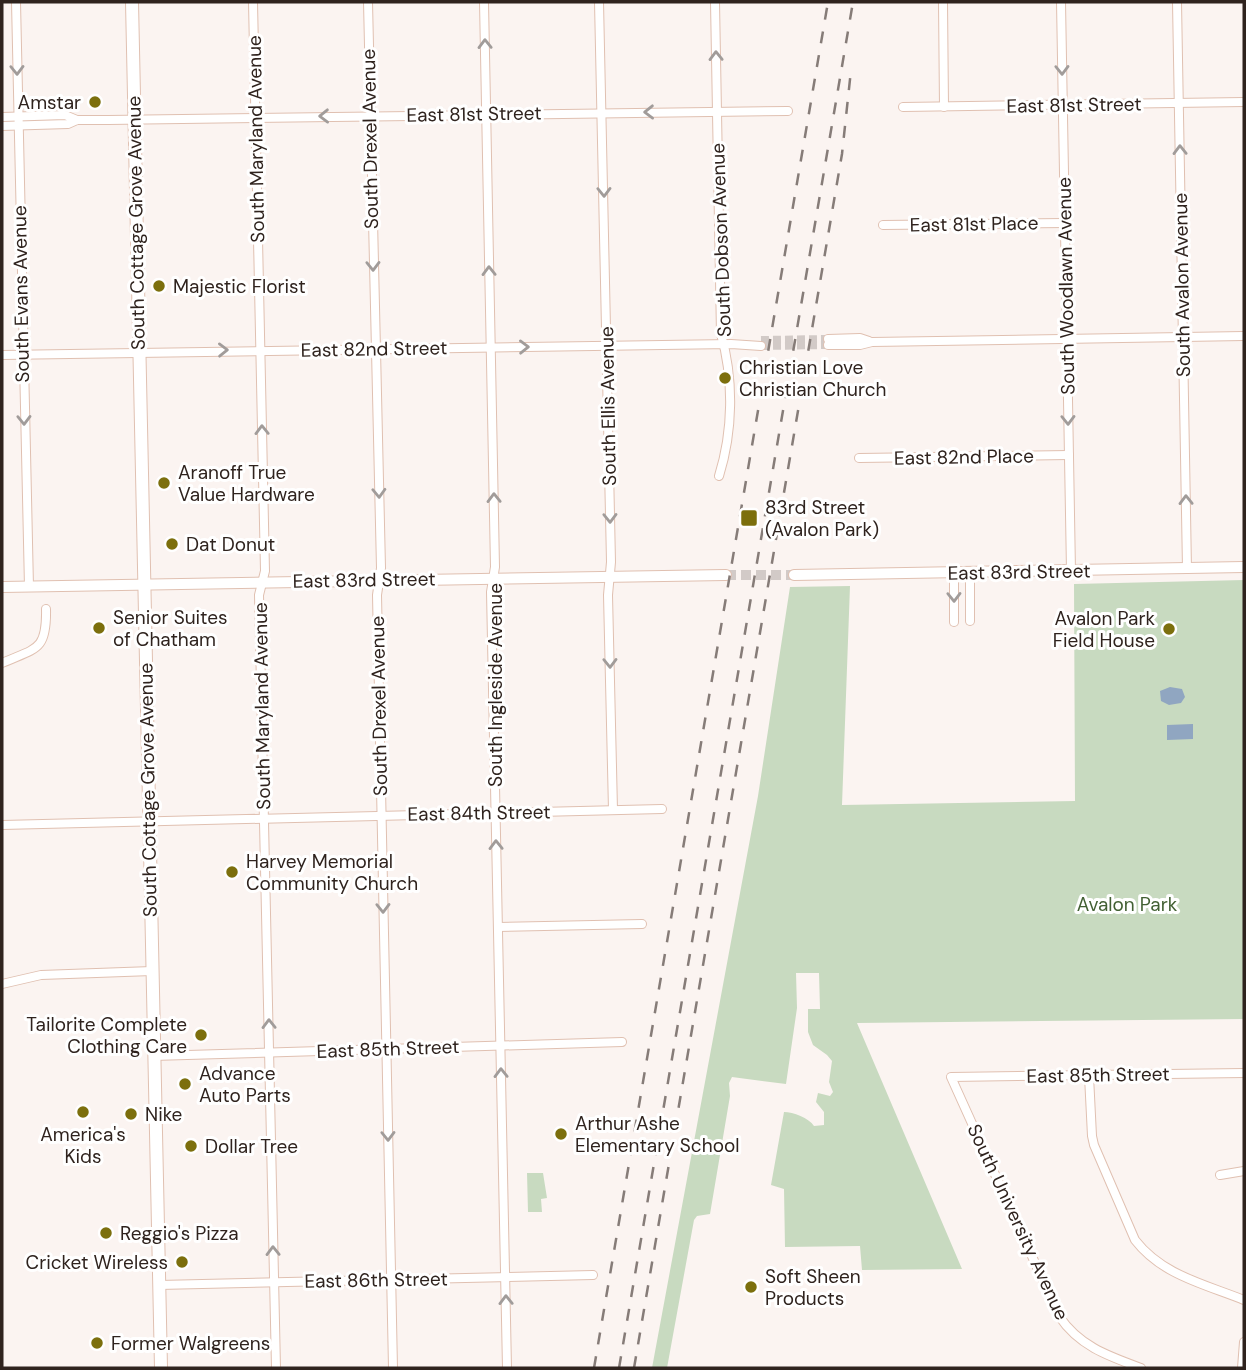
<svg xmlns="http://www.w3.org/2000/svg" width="1246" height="1370" viewBox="0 0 1246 1370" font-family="'DM Sans',sans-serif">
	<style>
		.green { fill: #c8dac0 }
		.water { fill: #90a6c1 }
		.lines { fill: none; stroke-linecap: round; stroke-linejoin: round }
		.minor-tunnel { stroke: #d2cac7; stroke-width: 8; stroke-dasharray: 8 4; stroke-linecap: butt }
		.tertiary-tunnel { stroke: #d2cac7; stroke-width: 10; stroke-dasharray: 10 5; stroke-linecap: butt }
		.minor-casing { stroke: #e0c0b1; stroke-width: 10 }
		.tertiary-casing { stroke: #e0c0b1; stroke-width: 12 }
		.secondary-casing { stroke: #e0c0b1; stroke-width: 14 }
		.minor { stroke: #fff; stroke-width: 8 }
		.tertiary { stroke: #fff; stroke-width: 10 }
		.secondary { stroke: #fff; stroke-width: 12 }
		.rail { stroke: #867c78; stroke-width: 2.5; stroke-dasharray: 12 12; stroke-linecap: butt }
		.oneway { stroke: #a19c9a }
		.poi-dot { fill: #7c6f0d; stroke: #fff; stroke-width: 2.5 }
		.labels { text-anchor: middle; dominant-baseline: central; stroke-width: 6; stroke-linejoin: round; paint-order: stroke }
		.poi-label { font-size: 19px; fill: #2f231e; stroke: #fff; text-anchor: start }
		.street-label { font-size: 19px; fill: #2f231e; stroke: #fff }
		.park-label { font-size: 19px; fill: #426033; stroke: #fff }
	</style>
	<rect width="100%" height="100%" fill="#fbf4f1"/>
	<!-- green -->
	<g class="green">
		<path d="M1244 580V1019L857 1023 962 1269 862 1270 860 1246 785 1247 784 1189 771 1185 784 1112C793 1112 809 1118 814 1126L824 1125V1112L816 1102 818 1093 830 1096 833 1092 829 1082 832 1061 827 1055 813 1045 808 1032V1009H820L819 973H796L797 1008 786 1084 732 1077 729 1083 730 1096 710 1214 697 1216 694 1220 667 1368H652L758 796 790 587 850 586 842 805 1075 801 1074 584Z"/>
		<polygon points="527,1173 543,1173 547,1198 541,1199 542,1212 528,1212"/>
	</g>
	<!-- water -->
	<g class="water">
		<polygon points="1170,687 1182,689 1185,697 1181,703 1169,705 1161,701 1160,691"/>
		<polygon points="1193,724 1193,739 1167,740 1167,725"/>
	</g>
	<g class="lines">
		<!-- minor-tunnel -->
		<g class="minor-tunnel">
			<polyline points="761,340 828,339"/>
			<polyline points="761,346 828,345"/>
		</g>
		<!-- tertiary-tunnel -->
		<polyline class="tertiary-tunnel" points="726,575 794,575"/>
		<!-- minor casing -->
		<g class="minor-casing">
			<g id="minor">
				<polyline points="16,2 29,587"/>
				<polyline points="253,2 265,571 259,595 276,1368"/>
				<polyline points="368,2 381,568 377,595 393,1368"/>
				<polyline points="484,2 495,567 491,592 507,1368"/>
				<polyline points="599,2 611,562 608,595 613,810"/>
				<path d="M715 2 721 334C734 380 733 431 719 476"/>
				<polyline points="943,2 944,107"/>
				<polyline points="1061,2 1071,571"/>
				<polyline points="1177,2 1187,569"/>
				<polyline points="903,107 1244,102"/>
				<polyline points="2,117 65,115 77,120"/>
				<polyline points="2,126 68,124 77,120 108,120 788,111"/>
				<polyline points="883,225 1065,223"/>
				<polyline points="828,339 860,338 869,341"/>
				<polyline points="828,345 860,345 872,342 1244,336"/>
				<polyline points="2,355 731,344 761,346"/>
				<polyline points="859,458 1069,455"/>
				<polyline points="954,573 954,622"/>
				<polyline points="970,573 970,621"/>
				<path d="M2 663C36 648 47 651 46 609"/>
				<polyline points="2,825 662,809"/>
				<polyline points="498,927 642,924"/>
				<polyline points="2,984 41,975 152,971"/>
				<polyline points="153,1056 622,1042"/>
				<path d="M1089 1076 1092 1136 1094 1145 1135 1240C1162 1275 1204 1284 1244 1300"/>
				<polyline points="1220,1175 1244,1171"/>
				<polyline points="159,1285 593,1275"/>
				<path d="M1141 1368C1108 1356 1079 1346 1059 1316L951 1077 1244 1073"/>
				<polyline points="1242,1368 1244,1342"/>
			</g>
		</g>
		<!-- tertiary casing -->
		<g class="tertiary-casing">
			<g id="tertiary">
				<polyline points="794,575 1244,567"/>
				<polyline points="2,587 726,575"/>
			</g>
		</g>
		<!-- secondary casing -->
		<g class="secondary-casing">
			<polyline id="secondary" points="132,2 161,1368"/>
		</g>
		<!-- minor -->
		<use href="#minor" class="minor"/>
		<!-- tertiary -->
		<use href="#tertiary" class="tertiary"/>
		<!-- secondary -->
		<use href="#secondary" class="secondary"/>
		<!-- rail -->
		<g class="rail">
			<polyline points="594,1368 828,2"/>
			<polyline points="619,1368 853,2"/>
			<polyline points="634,1368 842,154 851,70"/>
		</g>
	</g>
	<!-- one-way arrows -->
	<defs><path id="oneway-chevron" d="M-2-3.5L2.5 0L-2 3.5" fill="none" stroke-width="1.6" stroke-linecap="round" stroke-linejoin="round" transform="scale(1.75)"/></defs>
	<g class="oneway">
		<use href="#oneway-chevron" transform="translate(485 44) rotate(-91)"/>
		<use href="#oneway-chevron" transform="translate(716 56) rotate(-91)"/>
		<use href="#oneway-chevron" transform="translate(17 70) rotate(89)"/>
		<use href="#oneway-chevron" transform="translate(1062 70) rotate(89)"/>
		<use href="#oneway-chevron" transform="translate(649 112) rotate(179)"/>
		<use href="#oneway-chevron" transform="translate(324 116) rotate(179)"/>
		<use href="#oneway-chevron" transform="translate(1180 150) rotate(-91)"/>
		<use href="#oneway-chevron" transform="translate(604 192) rotate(89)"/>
		<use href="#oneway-chevron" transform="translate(373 266) rotate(89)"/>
		<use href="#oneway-chevron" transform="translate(489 271) rotate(-91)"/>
		<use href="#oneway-chevron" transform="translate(524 347) rotate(-1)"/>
		<use href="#oneway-chevron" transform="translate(223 350) rotate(-1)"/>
		<use href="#oneway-chevron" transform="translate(24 420) rotate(89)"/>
		<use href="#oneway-chevron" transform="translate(1068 420) rotate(89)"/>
		<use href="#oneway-chevron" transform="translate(262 430) rotate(-91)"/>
		<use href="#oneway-chevron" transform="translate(379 493) rotate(88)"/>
		<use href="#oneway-chevron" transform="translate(494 498) rotate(-91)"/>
		<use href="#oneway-chevron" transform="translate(1186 500) rotate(-91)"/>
		<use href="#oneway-chevron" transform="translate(610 518) rotate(89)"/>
		<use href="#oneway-chevron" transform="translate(954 597) rotate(89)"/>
		<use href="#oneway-chevron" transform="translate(610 663) rotate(89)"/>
		<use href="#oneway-chevron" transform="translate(496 845) rotate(-91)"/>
		<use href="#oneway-chevron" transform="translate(383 908) rotate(89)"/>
		<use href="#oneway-chevron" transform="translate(269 1024) rotate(-91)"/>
		<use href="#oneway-chevron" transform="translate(501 1073) rotate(-91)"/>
		<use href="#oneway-chevron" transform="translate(388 1136) rotate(89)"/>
		<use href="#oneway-chevron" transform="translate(273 1251) rotate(-91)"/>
		<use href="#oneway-chevron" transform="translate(506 1300) rotate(-91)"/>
	</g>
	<!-- markers -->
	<g class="poi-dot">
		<circle cx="95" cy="102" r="7"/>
		<circle cx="159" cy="286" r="7"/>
		<circle cx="725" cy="378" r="7"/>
		<circle cx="164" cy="483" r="7"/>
		<rect x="740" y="509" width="18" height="18" rx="3.5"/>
		<circle cx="172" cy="544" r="7"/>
		<circle cx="99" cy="628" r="7"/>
		<circle cx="1169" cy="629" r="7"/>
		<circle cx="232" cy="872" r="7"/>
		<circle cx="201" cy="1035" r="7"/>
		<circle cx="185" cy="1084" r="7"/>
		<circle cx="83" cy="1112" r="7"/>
		<circle cx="131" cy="1114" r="7"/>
		<circle cx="561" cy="1134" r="7"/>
		<circle cx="191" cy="1146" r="7"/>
		<circle cx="106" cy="1233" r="7"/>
		<circle cx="182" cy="1262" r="7"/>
		<circle cx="751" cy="1287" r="7"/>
		<circle cx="97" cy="1343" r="7"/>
	</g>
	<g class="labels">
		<!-- poi labels -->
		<g class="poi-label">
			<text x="81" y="102" text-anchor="end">Amstar</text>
			<text x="173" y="286">Majestic Florist</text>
			<text x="739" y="367">Christian Love<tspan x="739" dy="22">Christian Church</tspan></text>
			<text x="178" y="472">Aranoff True<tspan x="178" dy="22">Value Hardware</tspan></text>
			<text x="765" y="507">83rd Street<tspan x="765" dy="22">(Avalon Park)</tspan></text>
			<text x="186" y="544">Dat Donut</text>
			<text x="113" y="617">Senior Suites<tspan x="113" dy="22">of Chatham</tspan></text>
			<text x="1155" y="618" text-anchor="end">Avalon Park<tspan x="1155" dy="22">Field House</tspan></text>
			<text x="246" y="861">Harvey Memorial<tspan x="246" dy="22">Community Church</tspan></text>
			<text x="187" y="1024" text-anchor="end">Tailorite Complete<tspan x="187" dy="22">Clothing Care</tspan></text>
			<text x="199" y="1073">Advance<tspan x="199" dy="22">Auto Parts</tspan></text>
			<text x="145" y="1114">Nike</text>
			<text x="575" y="1123">Arthur Ashe<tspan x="575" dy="22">Elementary School</tspan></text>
			<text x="83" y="1134" text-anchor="middle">America's<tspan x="83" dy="22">Kids</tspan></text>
			<text x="205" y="1146">Dollar Tree</text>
			<text x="120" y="1233">Reggio's Pizza</text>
			<text x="168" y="1262" text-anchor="end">Cricket Wireless</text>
			<text x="765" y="1276">Soft Sheen<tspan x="765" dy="22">Products</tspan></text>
			<text x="111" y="1343">Former Walgreens</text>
		</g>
		<!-- street labels -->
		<g class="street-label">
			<text transform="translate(1074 105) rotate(-1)">East 81st Street</text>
			<text transform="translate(474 114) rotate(-1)">East 81st Street</text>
			<text transform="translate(256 139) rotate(-91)">South Maryland Avenue</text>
			<text transform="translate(370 139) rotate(-91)">South Drexel Avenue</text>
			<text transform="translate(136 223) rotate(-91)">South Cottage Grove Avenue</text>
			<text transform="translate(974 224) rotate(-1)">East 81st Place</text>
			<text transform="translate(721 240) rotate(-92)">South Dobson Avenue</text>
			<text transform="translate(1182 285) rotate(-91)">South Avalon Avenue</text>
			<text transform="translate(1066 286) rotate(-91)">South Woodlawn Avenue</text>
			<text transform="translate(21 294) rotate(-91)">South Evans Avenue</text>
			<text transform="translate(374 349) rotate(-1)">East 82nd Street</text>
			<text transform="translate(608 406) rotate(-91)">South Ellis Avenue</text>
			<text transform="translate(964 457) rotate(-1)">East 82nd Place</text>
			<text transform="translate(1019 572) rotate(-1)">East 83rd Street</text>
			<text transform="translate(364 580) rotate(-1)">East 83rd Street</text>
			<text transform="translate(495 685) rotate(-90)">South Ingleside Avenue</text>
			<text transform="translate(262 706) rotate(-91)">South Maryland Avenue</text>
			<text transform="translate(379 706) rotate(-91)">South Drexel Avenue</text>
			<text transform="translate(148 790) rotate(-91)">South Cottage Grove Avenue</text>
			<text transform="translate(479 813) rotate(-1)">East 84th Street</text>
			<text transform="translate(388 1049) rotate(-2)">East 85th Street</text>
			<text transform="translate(1098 1075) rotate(-1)">East 85th Street</text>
			<text transform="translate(1018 1222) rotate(65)">South University Avenue</text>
			<text transform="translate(376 1280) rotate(-1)">East 86th Street</text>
		</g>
		<!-- park labels -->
		<g class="park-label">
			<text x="1127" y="904">Avalon Park</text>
		</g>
	</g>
	<!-- border -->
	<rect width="1246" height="1370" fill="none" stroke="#2f231e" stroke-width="7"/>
</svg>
